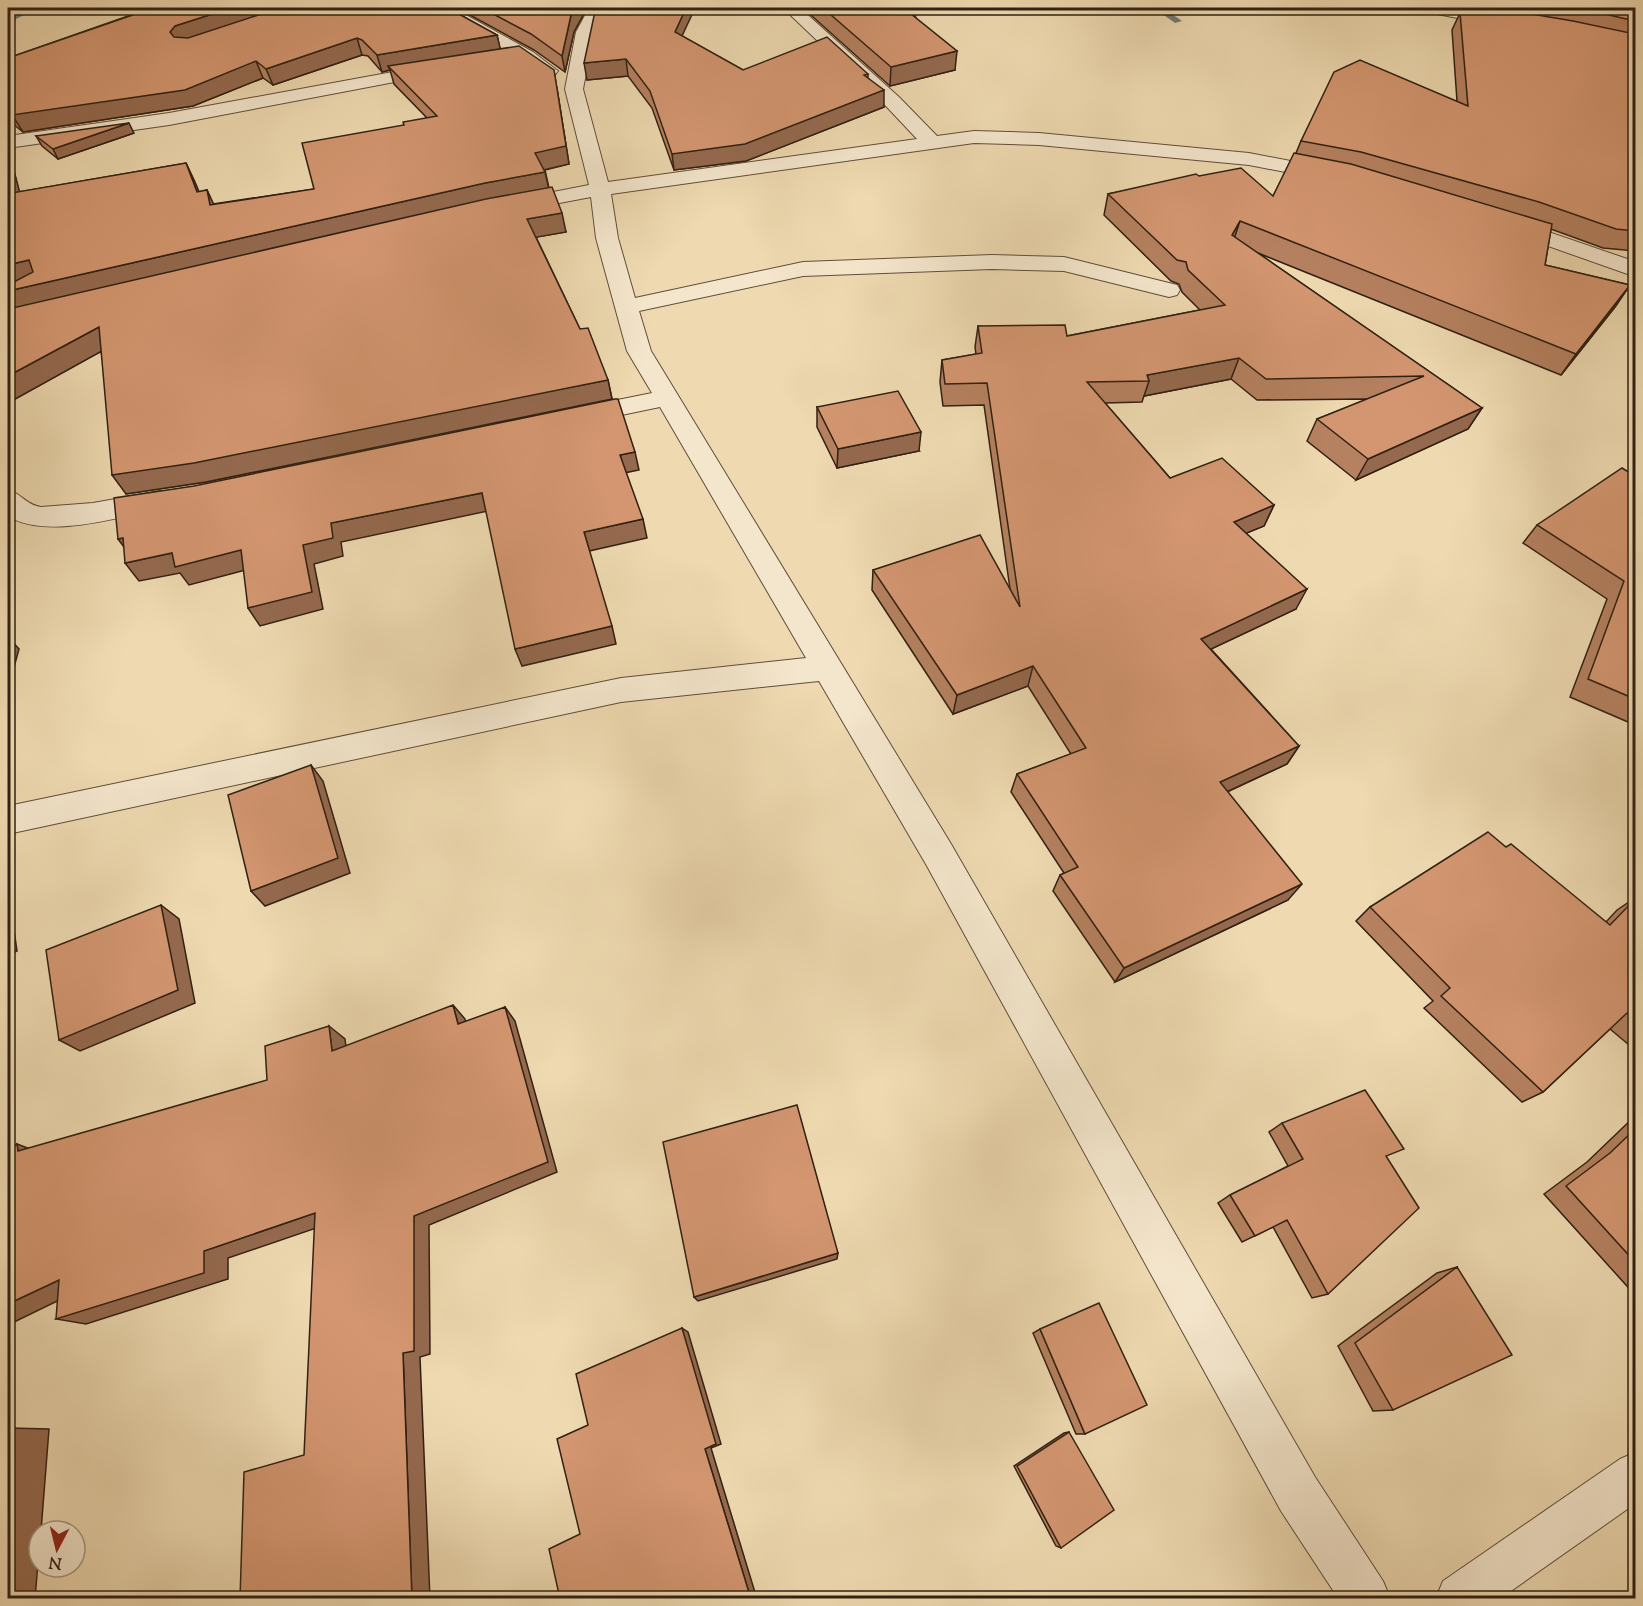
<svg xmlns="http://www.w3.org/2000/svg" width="1643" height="1606" viewBox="0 0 1643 1606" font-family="'Sorts Mill Goudy',serif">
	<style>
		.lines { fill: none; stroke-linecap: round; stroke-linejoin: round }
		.stream { fill: #727b74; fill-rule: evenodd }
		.minor-casing { stroke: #604e3a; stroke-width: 2 }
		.minor { fill: #f4e6cc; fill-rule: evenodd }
		.wall { fill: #b58160; stroke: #312012; stroke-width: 1.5 }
		.shaded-wall { fill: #94694e; stroke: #312012; stroke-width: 1.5 }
		.building { fill: #d39670; stroke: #312012; stroke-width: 1.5 }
	</style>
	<rect width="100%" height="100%" fill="#eed9b0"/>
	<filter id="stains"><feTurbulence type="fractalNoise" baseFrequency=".00333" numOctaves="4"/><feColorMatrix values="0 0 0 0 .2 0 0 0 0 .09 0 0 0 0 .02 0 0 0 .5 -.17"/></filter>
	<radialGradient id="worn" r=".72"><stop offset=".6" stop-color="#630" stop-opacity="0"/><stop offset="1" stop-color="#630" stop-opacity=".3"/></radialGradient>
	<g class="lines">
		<!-- stream -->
		<g class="stream">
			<polygon points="28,8 38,8 8,23 8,18"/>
			<polygon points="1154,8 1163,8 1182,21 1175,23"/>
		</g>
		<!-- minor casing -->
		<g class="minor-casing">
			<g id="minor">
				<polygon points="434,8 453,8 533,52 558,71 555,75 543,75"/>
				<polygon points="589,8 605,8 594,32 583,89 608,182 917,139 885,105 783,8 800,8 899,97 937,136 974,131 1039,133 1249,153 1332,169 1339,171 1342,175 1339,179 1332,181 1249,165 1039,145 974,143 611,194 618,238 635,298 803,262 992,255 1064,257 1177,285 1180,290 1177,295 1169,297 1064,271 992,269 803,276 639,311 651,351 951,844 1315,1477 1383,1581 1390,1598 1338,1598 1281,1511 927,866 819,681 621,702 8,834 8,806 621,678 806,658 660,407 578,424 569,422 565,416 569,410 578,408 652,393 627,351 596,238 591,197 512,212 505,210 502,206 505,202 512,200 589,185 565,89 576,32"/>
				<polygon points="1424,8 1456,8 1510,18 1513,22 1510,26 1504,27 1432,13 1426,12"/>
				<polygon points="436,64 442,65 445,69 442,73 169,125 8,148 8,136 169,113"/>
				<polygon points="1508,218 1636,262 1636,277 1500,229 1497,224 1500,219"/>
				<path d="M8 490C21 493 26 505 41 507L93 503 160 491 170 493 173 500 170 507 160 509C119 517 45 540 8 516Z"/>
				<polygon points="1636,1452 1636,1503 1501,1598 1436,1598 1443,1581 1620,1459"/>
			</g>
		</g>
		<!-- minor -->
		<use href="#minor" class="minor"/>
	</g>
	<!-- wall -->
	<g class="wall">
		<polygon points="147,8 448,8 497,35 500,49 557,88 569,164 545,170 549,188 566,232 536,237 580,329 608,380 612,399 206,482 126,494 101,351 8,403 8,158 13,167 19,192 186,163 199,192 207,190 213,204 314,189 404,125 427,118 394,84 390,70 382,72 368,56 362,55 273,85 263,78 193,106 23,132 8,120 8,58 148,9"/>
		<polygon points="457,8 587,8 574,32 565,72 534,50"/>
		<polygon points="597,8 682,36 743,70 868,74 868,78 884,107 746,161 674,170 652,108 628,76 587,80"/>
		<polygon points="803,8 916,8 915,17 955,70 890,86"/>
		<polygon points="1465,8 1635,8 1635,251 1603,248 1551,229 1545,265 1630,285 1615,307 1561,375 1258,253 1482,408 1468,429 1356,480 1307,441 1317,419 1369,399 1257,400 1231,379 1144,396 1142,402 1105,403 1170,478 1274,505 1264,526 1246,533 1296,609 1211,649 1299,746 1287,764 1227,792 1288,900 1115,982 1053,891 1060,875 1064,873 1011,792 1017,774 1071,754 1028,686 953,714 872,590 873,570 1010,589 984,405 943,406 940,382 942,360 976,354 975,347 978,326 1067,336 1200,310 1182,292 1179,284 1171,281 1104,215 1108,194 1199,176 1273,196 1296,153 1301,141 1457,101 1452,30 1460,13 1469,8"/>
		<polygon points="134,133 58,159 42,146 36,136"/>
		<polygon points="817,407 919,451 837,468 817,427"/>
		<polygon points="1635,476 1635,725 1570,697 1607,599 1523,543 1537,525"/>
		<polygon points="1506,847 1606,922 1617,910 1635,898 1635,1050 1610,1029 1543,1092 1522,1102 1424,1008 1433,1001 1356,921 1370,907"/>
		<polygon points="1635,1116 1635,1295 1544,1194 1587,1162"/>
		<polygon points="1282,1123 1386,1157 1328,1294 1312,1298 1273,1227 1242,1242 1218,1203 1230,1195 1288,1166 1269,1132"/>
		<polygon points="1457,1267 1393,1410 1373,1411 1338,1346 1437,1273"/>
		<polygon points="1040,1329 1085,1434 1076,1434 1033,1333"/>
		<polygon points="1069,1432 1061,1548 1056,1546 1014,1466 1064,1433"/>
	</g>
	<!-- shaded-wall -->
	<g class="shaded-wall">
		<polygon points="231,8 286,8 178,48 170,32 175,26"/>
		<polygon points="575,8 587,8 574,32 565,72 562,56 571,15"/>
		<polygon points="686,8 695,8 676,49 675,32"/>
		<polygon points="909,8 916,8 915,24 905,9"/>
		<polygon points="497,35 501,52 388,66 390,70 382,72 377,55"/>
		<polygon points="357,38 362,55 273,85 266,69"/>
		<polygon points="957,51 955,70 890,86 891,67"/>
		<polygon points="626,59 628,76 587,80 584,63"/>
		<polygon points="256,61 263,78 193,106 23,132 12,115"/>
		<polygon points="554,70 569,164 539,171 535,153"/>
		<polygon points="884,90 884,107 746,161 674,170 672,154"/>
		<polygon points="129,123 134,133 58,159 53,149"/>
		<polygon points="8,158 13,167 25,212 12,193 8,174"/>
		<polygon points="186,163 195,182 207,211 197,192"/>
		<polygon points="545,172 549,190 8,313 8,291 485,183"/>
		<polygon points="207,190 216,209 210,205"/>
		<polygon points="562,213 566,232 532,238 527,219"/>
		<polygon points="1240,221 1233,242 1232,235"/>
		<polygon points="29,260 42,279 8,287 8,265"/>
		<polygon points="1630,285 1615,307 1561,375 1576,354"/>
		<polygon points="99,327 111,346 8,403 8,376"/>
		<polygon points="1239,358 1231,379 1144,396 1149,381 1147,375"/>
		<polygon points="608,380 612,399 206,482 126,494 112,475"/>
		<polygon points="1482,408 1468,429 1356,480 1368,459"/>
		<polygon points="921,432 919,451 837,468 838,449"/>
		<polygon points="635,452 639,470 624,473 620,455"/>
		<polygon points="482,493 488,511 341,542 343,556 314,564 323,609 260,626 248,608 303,545 331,523"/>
		<polygon points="1274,505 1264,526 1225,542 1234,522"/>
		<polygon points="643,519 647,538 589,551 584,532"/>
		<polygon points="123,538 132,558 118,539"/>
		<polygon points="241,550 253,568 189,585 180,573 139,581 125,563 172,553"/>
		<polygon points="1307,589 1296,609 1192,658 1201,639"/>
		<polygon points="612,626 616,644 522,666 515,649"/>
		<polygon points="8,637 19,649 8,689"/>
		<polygon points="1033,666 1028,686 953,714 957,695"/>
		<polygon points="1299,746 1287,764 1209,800 1220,782"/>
		<polygon points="311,765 323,781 350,873 265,906 251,891"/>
		<polygon points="1302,884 1288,900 1115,982 1124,968"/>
		<polygon points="8,888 17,951 8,955"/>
		<polygon points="161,905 179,919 195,1003 80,1051 59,1040"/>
		<polygon points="453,1005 465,1019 470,1038 458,1024"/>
		<polygon points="505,1007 515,1021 557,1172 429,1225 430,1354 420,1357 430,1599 412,1599 403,1353 414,1216"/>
		<polygon points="329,1026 345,1039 348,1064 332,1051"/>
		<polygon points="17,1144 46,1155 18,1151"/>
		<polygon points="315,1213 334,1222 228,1258 228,1279 86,1324 56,1319 204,1251"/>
		<polygon points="838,1253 837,1259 698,1301 694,1297"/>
		<polygon points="59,1280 88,1286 8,1325 8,1304"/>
		<polygon points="682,1328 688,1332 721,1444 711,1448 757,1599 751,1599 705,1449"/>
		<polygon points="9,1428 49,1429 41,1531 39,1531 39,1550 35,1599 8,1599 8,1445"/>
	</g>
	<!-- building -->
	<g class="building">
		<polygon points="153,8 231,8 175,26 170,32 174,37 188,38 280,8 448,8 497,35 377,55 362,40 357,38 266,69 256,61 185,90 12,115 8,111 8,58"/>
		<polygon points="482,8 575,8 571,15 562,56 531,34"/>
		<polygon points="597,8 686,8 675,32 743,70 827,37 868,74 864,75 884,90 745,144 672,154 650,91 626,59 584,63 594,16"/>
		<polygon points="823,8 909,8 905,9 957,51 891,67"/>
		<polygon points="1471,8 1496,8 1573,21 1635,34 1635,231 1616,229 1539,202 1361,152 1301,141 1334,72 1360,60 1468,106 1460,13"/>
		<polygon points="1579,8 1635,8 1635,21"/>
		<polygon points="519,46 554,70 566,146 535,153 545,172 485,183 8,291 8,285 33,272 29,260 8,265 8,174 12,193 186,163 197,192 207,190 210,205 314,189 302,143 404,125 403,122 437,116 388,66"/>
		<polygon points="129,123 53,149 36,136"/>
		<polygon points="1294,153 1351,164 1552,224 1545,265 1630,285 1576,354 1240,221 1232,235 1482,408 1368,459 1317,419 1424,376 1266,379 1239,358 1147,375 1149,381 1087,382 1170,478 1222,458 1274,505 1234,522 1307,589 1201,639 1299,746 1220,782 1302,884 1124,968 1060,875 1078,867 1017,774 1086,748 1033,666 957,695 873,570 980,535 1020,607 987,383 945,384 942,360 982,353 978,326 1065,325 1067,336 1225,305 1188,270 1186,262 1177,260 1108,194 1196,174 1199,176 1241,168 1273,196"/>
		<polygon points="552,187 562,213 527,219 580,329 588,328 608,380 194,463 112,475 99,327 8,376 8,309 486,199"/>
		<polygon points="898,391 921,432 838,449 817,407"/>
		<polygon points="615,399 618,399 635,452 620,455 643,519 584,532 612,626 515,649 482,493 331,523 333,538 303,545 312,592 248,608 241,550 175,567 172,553 125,563 123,538 118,539 114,498 194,486"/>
		<polygon points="1622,468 1635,476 1635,699 1588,679 1624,581 1537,525"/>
		<polygon points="311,765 338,858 251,891 228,795"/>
		<polygon points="1488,832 1506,847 1511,844 1610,925 1635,899 1635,1021 1627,1013 1543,1092 1441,996 1450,988 1370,907"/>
		<polygon points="161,905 178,990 59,1040 46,950"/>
		<polygon points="453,1005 458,1024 505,1007 548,1162 414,1216 414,1351 403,1353 412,1599 240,1599 244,1472 304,1455 315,1213 204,1251 204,1273 56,1319 59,1280 8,1304 8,1149 17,1144 18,1151 267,1080 265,1046 329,1026 332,1051"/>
		<polygon points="1365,1090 1404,1149 1386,1156 1419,1208 1328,1294 1287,1220 1255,1236 1230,1195 1303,1159 1282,1123"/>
		<polygon points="797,1105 838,1253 694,1297 663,1142"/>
		<polygon points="1635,1129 1635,1262 1566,1186 1610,1153"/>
		<polygon points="1457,1267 1512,1355 1393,1410 1355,1343"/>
		<polygon points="1099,1303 1147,1405 1085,1434 1040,1329"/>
		<polygon points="682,1328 716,1444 705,1449 751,1599 560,1599 549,1549 580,1534 557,1439 588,1425 576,1374"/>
		<polygon points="9,1428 8,1445 8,1429"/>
		<polygon points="1069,1432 1114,1510 1061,1548 1017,1466"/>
	</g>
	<!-- margin -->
	<rect width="1643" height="1606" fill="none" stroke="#eed9b0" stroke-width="30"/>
	<rect x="9" y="9" width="1625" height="1588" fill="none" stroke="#312012" stroke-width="3"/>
	<rect x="15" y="15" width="1613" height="1576" fill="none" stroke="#312012" stroke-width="1.5"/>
	<!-- north arrow -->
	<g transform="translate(57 1549) rotate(187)"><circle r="28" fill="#f4e6cc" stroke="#a69782" stroke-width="1.5"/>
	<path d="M0-4.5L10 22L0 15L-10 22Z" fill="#8f2418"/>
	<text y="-9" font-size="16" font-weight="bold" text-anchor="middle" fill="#312012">N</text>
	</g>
	<rect width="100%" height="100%" filter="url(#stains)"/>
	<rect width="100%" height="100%" fill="url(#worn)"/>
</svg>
